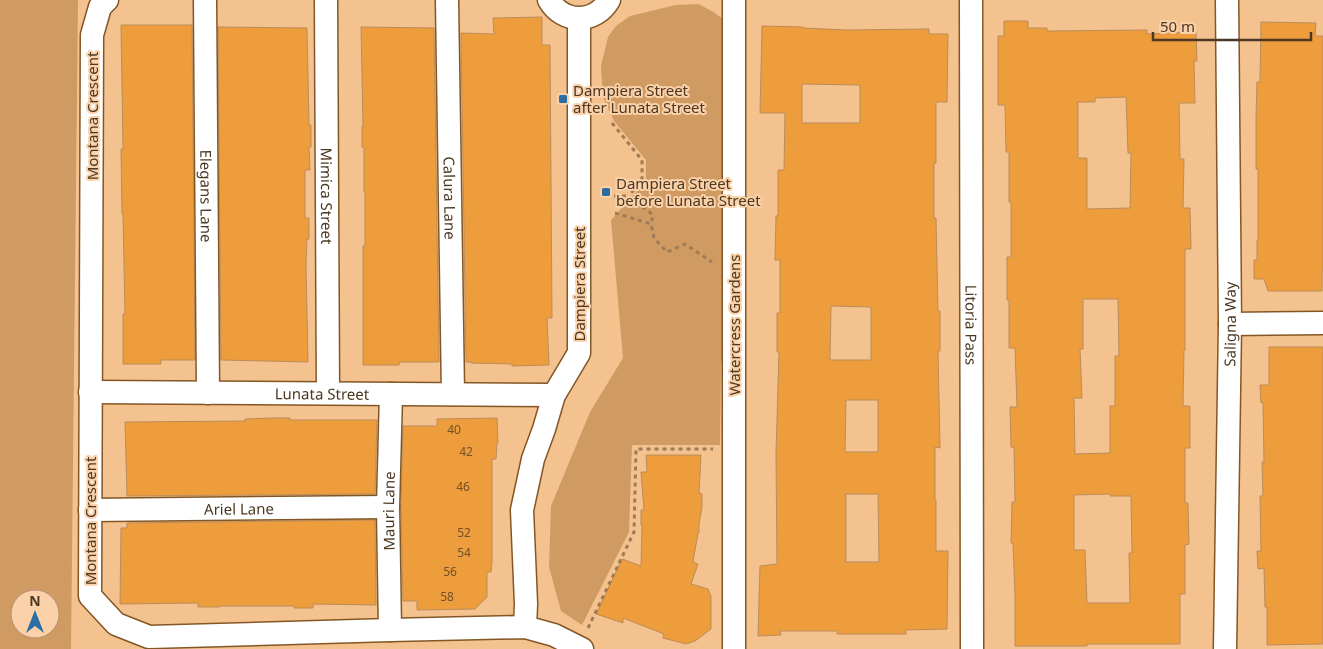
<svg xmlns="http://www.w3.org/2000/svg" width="1323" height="649" viewBox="0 0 1323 649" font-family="'Noto Sans',sans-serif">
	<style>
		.green { fill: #cf9b63; fill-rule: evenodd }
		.building { fill: #ed9d3b; stroke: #bb8c5a; fill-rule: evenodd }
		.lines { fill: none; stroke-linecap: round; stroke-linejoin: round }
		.minor-casing { stroke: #835725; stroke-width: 25 }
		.path { stroke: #9d7b57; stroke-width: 3; stroke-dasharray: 4 4; stroke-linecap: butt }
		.minor { stroke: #fff; stroke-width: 22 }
		.poi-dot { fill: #2c6da3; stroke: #fad1a9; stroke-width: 2 }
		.labels { text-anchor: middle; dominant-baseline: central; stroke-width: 4; stroke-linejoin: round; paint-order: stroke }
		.number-label { font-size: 12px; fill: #745128 }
		.poi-label { font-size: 15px; fill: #4c3822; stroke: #fad1a9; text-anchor: start }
		.street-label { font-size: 15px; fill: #4c3822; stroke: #fad1a9 }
	</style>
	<rect width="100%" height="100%" fill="#f4c28f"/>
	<!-- green -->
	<g class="green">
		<path d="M0 0H78L71 649H0ZM20 599H50V629H20Z"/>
		<polygon points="698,4 712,11 727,22 729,362 721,362 720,445 632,445 629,532 582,625 561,611 549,567 551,506 590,412 623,358 611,220 646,181 646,160 614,121 603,97 601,66 608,37 616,26 630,16 676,5"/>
	</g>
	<!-- building -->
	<g class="building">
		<polygon points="542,17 542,45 550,45 552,318 547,318 549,365 512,366 512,364 471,363 471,362 466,362 461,33 494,34 493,18"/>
		<path d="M1004 21H1028V28H1047V31L1147 30V34L1196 32 1197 61H1194L1195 103H1179L1180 159H1184L1183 208H1190L1191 249H1185V350H1184L1183 406H1190V448H1185V503H1188L1189 544 1185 545V594H1180V644H1087V646H1015V596L1013 543H1011L1012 502H1015L1014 447H1011L1010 407H1017L1015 348H1009V300H1007V257H1011V202H1009V152H1006L1005 105H998V36H1004ZM1126 97 1128 153H1131L1130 208 1087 209V158H1078V102H1095V98ZM1083 299H1118L1119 356H1115V406H1110V453L1075 454 1074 398H1082L1080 349H1083ZM1110 494V496H1131L1132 553H1129L1130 603H1087L1085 550H1074V495Z"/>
		<polygon points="1261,22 1316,23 1315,36 1323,36 1323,271 1322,271 1322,291 1268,291 1264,279 1254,279 1254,260 1257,260 1257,240 1258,240 1258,169 1256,169 1256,119 1257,82 1260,82"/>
		<polygon points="121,25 192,25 195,360 161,360 161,364 123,364 123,314 125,314 123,214 122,214 121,149 123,149"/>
		<path d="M762 26 803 27V28L847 30 929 29V34H948L947 102H936V163H934V218H936L938 311H940V351H938L940 448 935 447V500H936V551H948L947 629 906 630V634H837V631H780L781 635 758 636 760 566 777 564 776 453 779 352H777V313H780V260H775L776 216H778V170H784L785 113H760ZM802 84 860 85V123H802ZM831 306 871 307V360H830ZM846 400H878V452H845ZM846 494H878L879 562H846Z"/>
		<polygon points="218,27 307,28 309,125 311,125 311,147 309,147 310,170 305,170 305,218 309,218 309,239 307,239 306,265 308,362 221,360"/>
		<polygon points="361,27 434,28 439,362 399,362 399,365 363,365 363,246 365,246 365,192 364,192 364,147 362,147 362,126 363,126"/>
		<polygon points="1269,347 1323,347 1323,644 1267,645 1267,607 1265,607 1264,568 1258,569 1257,551 1261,551 1260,496 1263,496 1262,462 1264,462 1263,402 1261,403 1260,385 1269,385"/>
		<polygon points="270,418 290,418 290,420 377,420 375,494 127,496 125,422 245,421 245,419"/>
		<polygon points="497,418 498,443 497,443 496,459 492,459 492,562 491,572 487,572 487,597 475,609 417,610 417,601 403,601 401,507 403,426 437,426 437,419"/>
		<polygon points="646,455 701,455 699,493 702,494 702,508 699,523 699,533 698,533 693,562 698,564 691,584 708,589 711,596 711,629 695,641 686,644 663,638 664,634 623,618 623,623 596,614 622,559 641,566 642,525 641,525 641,510 644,510 641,472 647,472"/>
		<polygon points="375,520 376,605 313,604 313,608 294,608 294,606 220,606 220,607 198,607 198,603 120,604 121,528 127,528 127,523"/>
	</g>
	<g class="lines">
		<!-- minor casing -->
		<g class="minor-casing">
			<g id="minor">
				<polyline points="107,0 100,7 92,35 90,596 116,624 149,637 390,630 525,627 554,635 582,649"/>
				<path id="s1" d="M205 0 208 393"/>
				<path id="s2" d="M326 0 328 393"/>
				<path id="s3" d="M447 0 453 394"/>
				<path d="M549 0C563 24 595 24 609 0"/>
				<polyline points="734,0 734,649"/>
				<path id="s4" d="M971 0 972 649"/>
				<polyline points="1230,324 1323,323"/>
				<path id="s5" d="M90 392 554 395"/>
				<path id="s6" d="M90 510 388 507"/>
				<polyline points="525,627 526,604 522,510 533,459 544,429 554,395 579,353 579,19"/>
				<path id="s7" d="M390 630 388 507 391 394"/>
				<path id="s8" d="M1225 649 1230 324 1227 0"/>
			</g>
		</g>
		<!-- path -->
		<g class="path">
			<polyline points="612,123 642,160 642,179 629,196"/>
			<polyline points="614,196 629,196 653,215 651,224"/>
			<polyline points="615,213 651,224 654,238 667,252 685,244 712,262"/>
			<polyline points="588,628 634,532 636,449 713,449"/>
		</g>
		<!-- minor -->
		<use href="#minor" class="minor"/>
	</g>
	<!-- markers -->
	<g class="poi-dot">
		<rect x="558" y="94" width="10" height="10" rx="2.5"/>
		<rect x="601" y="187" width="10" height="10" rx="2.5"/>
	</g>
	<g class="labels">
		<!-- number labels -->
		<g class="number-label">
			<text x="454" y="429">40</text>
			<text x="466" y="451">42</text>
			<text x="463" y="486">46</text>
			<text x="464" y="532">52</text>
			<text x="464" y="552">54</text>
			<text x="450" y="571">56</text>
			<text x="447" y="596">58</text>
		</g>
		<!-- poi labels -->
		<g class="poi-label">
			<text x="573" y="90">Dampiera Street<tspan x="573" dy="17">after Lunata Street</tspan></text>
			<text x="616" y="183">Dampiera Street<tspan x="616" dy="17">before Lunata Street</tspan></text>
		</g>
		<!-- street labels -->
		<g class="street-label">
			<text transform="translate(92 116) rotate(-90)">Montana Crescent</text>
			<text stroke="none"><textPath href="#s1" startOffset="196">Elegans Lane</textPath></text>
			<text stroke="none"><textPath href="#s2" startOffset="196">Mimica Street</textPath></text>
			<text stroke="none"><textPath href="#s3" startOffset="198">Calura Lane</textPath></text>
			<text transform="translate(579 284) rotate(-90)">Dampiera Street</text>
			<text stroke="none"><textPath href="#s4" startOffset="325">Litoria Pass</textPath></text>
			<text transform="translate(734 325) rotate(-90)">Watercress Gardens</text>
			<text stroke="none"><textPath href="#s8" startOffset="325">Saligna Way</textPath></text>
			<text stroke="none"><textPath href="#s5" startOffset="232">Lunata Street</textPath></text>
			<text stroke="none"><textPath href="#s6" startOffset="149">Ariel Lane</textPath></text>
			<text stroke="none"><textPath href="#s7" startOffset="119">Mauri Lane</textPath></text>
			<text transform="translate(90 521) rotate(-90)">Montana Crescent</text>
		</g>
	</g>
	<!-- north arrow -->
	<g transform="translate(35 614)"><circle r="24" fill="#fad1a9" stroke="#b49473"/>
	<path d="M0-4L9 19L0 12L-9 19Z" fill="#2c6da3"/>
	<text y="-8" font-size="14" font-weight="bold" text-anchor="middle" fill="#4c3822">N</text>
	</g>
	<!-- scale -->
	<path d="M1153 32v8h158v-8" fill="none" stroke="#4c3822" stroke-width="2.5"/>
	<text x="1160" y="32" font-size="15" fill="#4c3822" stroke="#fad1a9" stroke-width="4" paint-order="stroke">50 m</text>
</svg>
